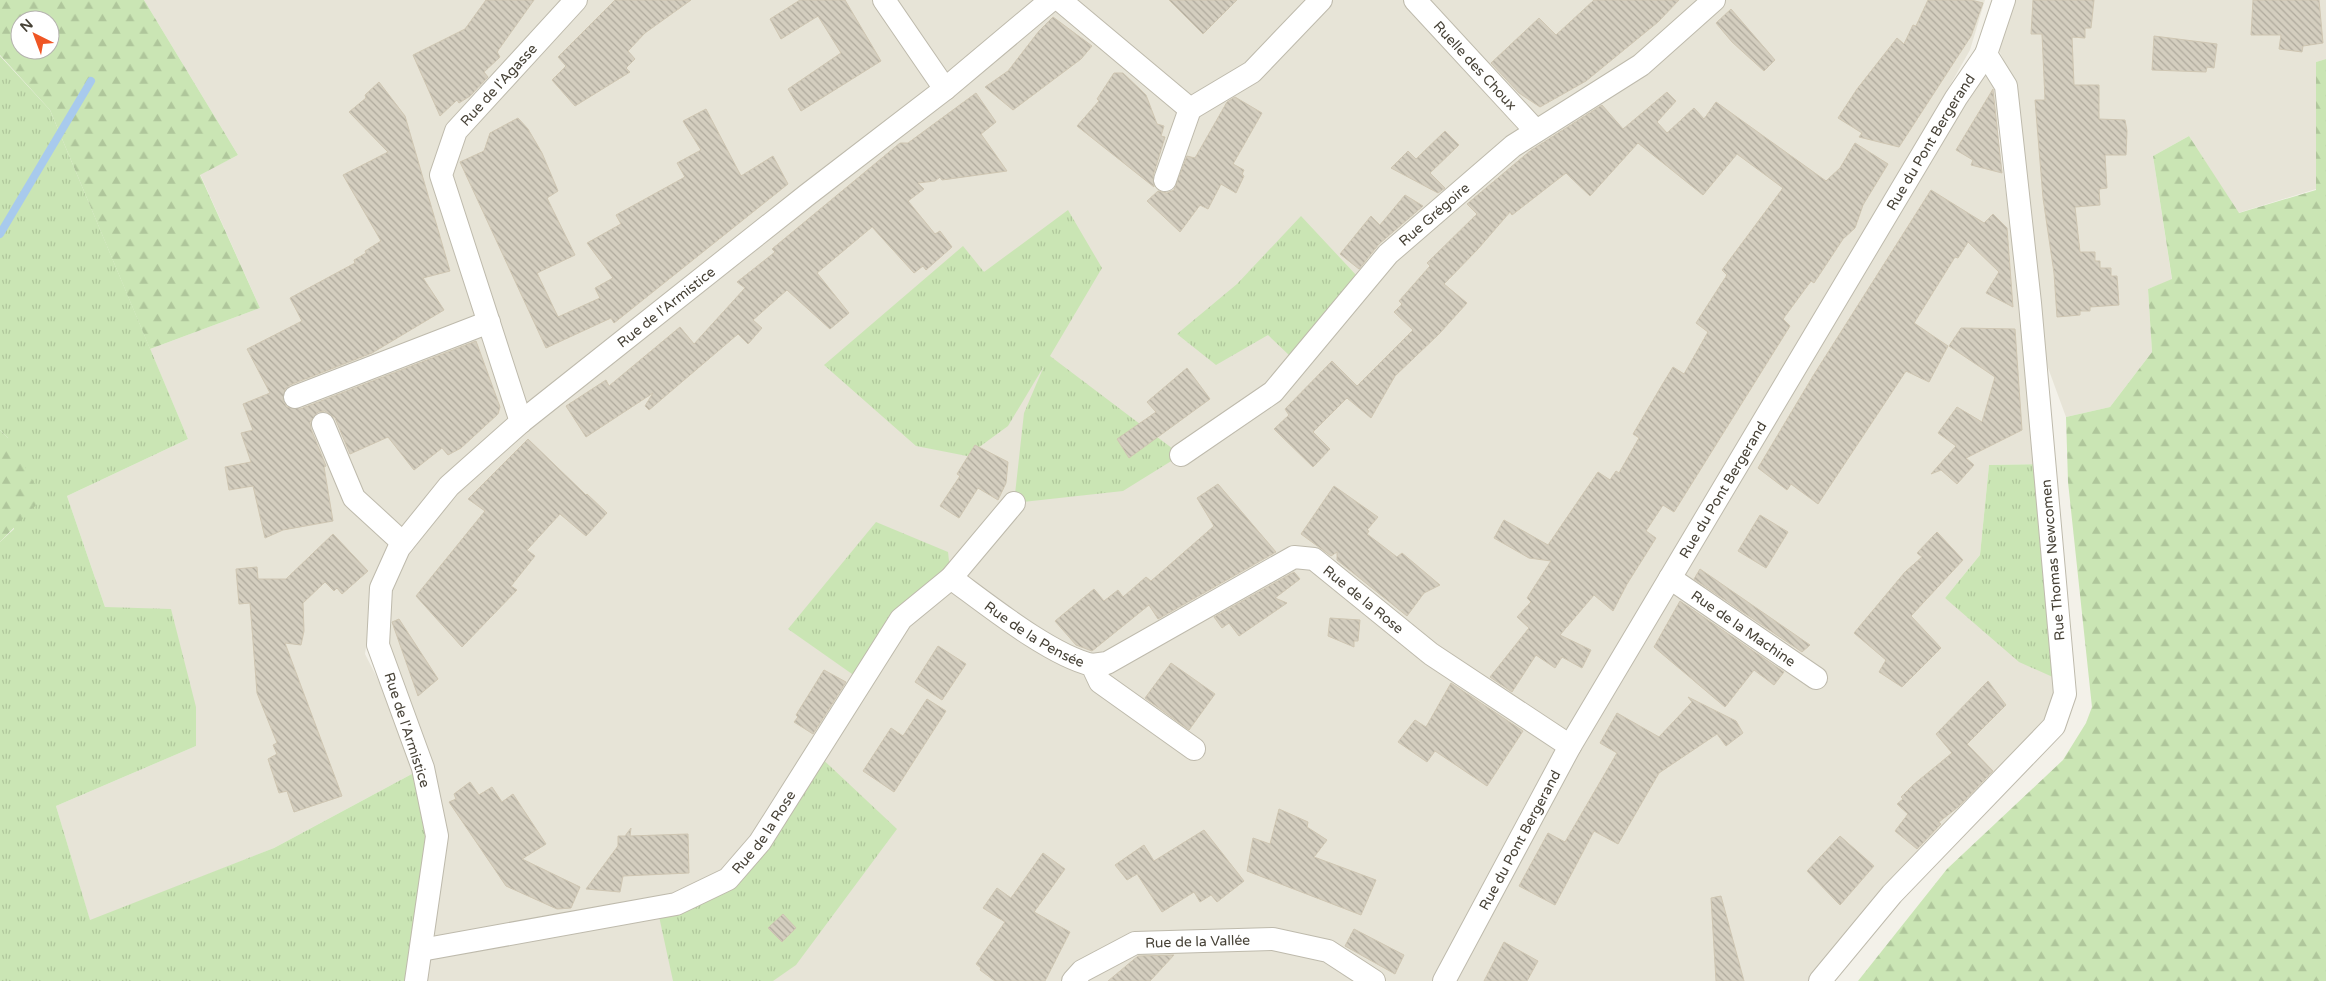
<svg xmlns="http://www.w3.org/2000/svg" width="2326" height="981" viewBox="0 0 2326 981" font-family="'Varela Round',sans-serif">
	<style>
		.residential { fill: #e7e4d7; fill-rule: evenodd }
		.grass { fill: url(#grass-tufts) }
		.forest { fill: url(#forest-firs); fill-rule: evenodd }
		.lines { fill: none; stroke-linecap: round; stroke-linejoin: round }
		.stream { stroke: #a8caed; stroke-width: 8 }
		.building { fill: url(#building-back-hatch); stroke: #cfc6b2 }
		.minor-casing { stroke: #bebaac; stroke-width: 24 }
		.minor { stroke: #fff; stroke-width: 22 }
		.labels { text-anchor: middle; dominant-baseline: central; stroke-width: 4; stroke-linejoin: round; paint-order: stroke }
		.street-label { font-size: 14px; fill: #474237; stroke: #fff }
	</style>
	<defs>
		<pattern id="grass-tufts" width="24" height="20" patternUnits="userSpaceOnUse" patternTransform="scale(1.25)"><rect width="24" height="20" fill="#cae5b4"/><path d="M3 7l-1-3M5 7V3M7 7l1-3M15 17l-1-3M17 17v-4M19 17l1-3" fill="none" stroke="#afc69b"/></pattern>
		<pattern id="forest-firs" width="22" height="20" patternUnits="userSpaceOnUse" patternTransform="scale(1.25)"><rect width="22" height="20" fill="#cae5b4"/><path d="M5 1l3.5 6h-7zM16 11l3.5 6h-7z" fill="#afc69b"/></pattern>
		<pattern id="building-back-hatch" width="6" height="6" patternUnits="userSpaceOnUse" patternTransform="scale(1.25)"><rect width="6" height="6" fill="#d4cebf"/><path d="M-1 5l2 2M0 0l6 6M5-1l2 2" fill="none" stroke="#aea99c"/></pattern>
	</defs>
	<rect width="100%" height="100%" fill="#f3f1e9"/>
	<!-- residential -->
	<g class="residential">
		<path d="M144 0H1985L1970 50 1699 528 1986 54 2000 77 1998 138 2045 464 1989 465 1980 555 1945 598 2064 682 2054 726 1823 981H416L423 768 274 848 90 921 56 806 196 746 105 607 67 496 188 439 150 349 260 308 200 174 238 155ZM377 575 378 645 420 762 365 654Z"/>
		<polygon points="2004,0 2326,0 2326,59 2316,62 2316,189 2238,213 2189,136 2153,156 2172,280 2148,289 2152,352 2110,407 2066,417 2032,324 2010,74 1992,35"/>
	</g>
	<!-- grass -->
	<g class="grass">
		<polygon points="0,56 50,110 188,439 67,496 105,607 171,609 196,707 196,746 56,806 90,920 274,848 423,768 437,836 416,981 0,981 0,542 14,529 8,438 0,430"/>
		<polygon points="1068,210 1102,268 1050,356 1181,455 1123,491 1014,503 1024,413 1044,366 1008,426 967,456 916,446 824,365 963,246 984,272"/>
		<polygon points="1301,216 1357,276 1290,356 1268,335 1216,365 1177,334 1237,284"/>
		<polygon points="2045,464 2064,682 2019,662 1945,598 1980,555 1989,465"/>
		<polygon points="876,522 948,552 951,578 862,681 788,629"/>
		<polygon points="816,753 897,829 796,965 773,981 673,981 657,907 746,858"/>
	</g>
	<!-- forest -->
	<g class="forest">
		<path d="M0 0H144L238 155 200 175 260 308 150 349 50 110 0 55ZM20 20H50V50H20Z"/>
		<polygon points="2326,59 2326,981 1858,981 1947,869 2063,760 2086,723 2092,707 2068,482 2066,417 2110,407 2152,352 2148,289 2172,279 2153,156 2189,136 2239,213 2316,190 2316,62"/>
		<polygon points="0,430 8,438 43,498 0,542"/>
	</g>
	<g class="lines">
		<!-- stream -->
		<polyline class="stream" points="0,234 91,81"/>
	</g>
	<!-- building -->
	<g class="building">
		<polygon points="486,0 534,0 497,52 500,57 484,72 488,77 470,96 459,103 457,100 440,116 413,55 465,29"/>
		<polygon points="615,0 691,0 645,33 628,51 635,59 626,68 630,72 575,106 552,80 566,66 558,57"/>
		<polygon points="800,0 845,0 881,61 801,111 788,89 841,53 818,16 781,39 770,19"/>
		<polygon points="1169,0 1237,0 1203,34"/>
		<polygon points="1594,0 1679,0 1658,22 1586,81 1540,107 1519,93 1491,63 1539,18 1556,35"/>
		<polygon points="1928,0 1971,0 1983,3 1971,36 1899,147 1859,137 1862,133 1838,118 1857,89 1897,38 1904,44 1913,25 1916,26"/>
		<polygon points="2033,0 2094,0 2091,28 2085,28 2085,38 2072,37 2074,85 2099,85 2099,119 2125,120 2127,131 2126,155 2105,155 2107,188 2099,189 2100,205 2075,207 2080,252 2095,252 2095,261 2100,261 2100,268 2111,268 2111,276 2117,276 2119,305 2090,307 2090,311 2080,311 2080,315 2057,317 2054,273 2043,198 2035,100 2045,100 2042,34 2031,34"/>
		<polygon points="2253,0 2319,0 2323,43 2303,46 2302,52 2279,49 2281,35 2251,35"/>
		<polygon points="1731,9 1775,60 1764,71 1732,42 1716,23"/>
		<polygon points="1053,17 1092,46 1081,59 1013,110 985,87 1008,71 1039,31"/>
		<polygon points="2154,36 2217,44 2214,68 2207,67 2206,72 2152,70"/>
		<polygon points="1114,73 1123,73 1146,95 1157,124 1164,126 1161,136 1165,137 1153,176 1154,187 1077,126 1099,101 1097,99"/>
		<polygon points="379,82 405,116 450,271 423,278 444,310 372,353 290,385 285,389 283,401 287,407 300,409 476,341 500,407 498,414 461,448 448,455 442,448 414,470 388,437 350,454 335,418 325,411 318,412 310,422 311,429 326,466 324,467 333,521 283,530 265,538 253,486 229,490 225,467 251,462 241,433 253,430 243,404 270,393 247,349 302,321 290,298 355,263 354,260 366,253 365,251 381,241 343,175 388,152 349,112 366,98 365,95"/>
		<polygon points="1993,89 1993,90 2002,173 1971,165 1973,160 1956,150"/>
		<polygon points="1667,92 1676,101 1657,122 1667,133 1694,108 1704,119 1716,102 1826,181 1840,168 1855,143 1888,164 1863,205 1855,228 1843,239 1814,283 1811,281 1783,319 1790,326 1674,512 1663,505 1646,531 1656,538 1627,584 1613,611 1594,595 1560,635 1591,650 1582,668 1562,657 1555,668 1536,655 1512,692 1490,677 1529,628 1517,617 1531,602 1527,598 1551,561 1529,558 1494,538 1504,520 1548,545 1598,472 1610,480 1616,471 1619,473 1639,438 1633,434 1662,385 1673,367 1684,374 1708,332 1696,323 1727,275 1722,270 1783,188 1737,154 1703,195 1638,143 1590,196 1566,173 1512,215 1510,212 1478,249 1444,284 1467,303 1439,334 1395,376 1371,418 1347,398 1313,432 1330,449 1313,467 1274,429 1289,415 1285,409 1332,361 1357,386 1413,330 1394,312 1402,304 1399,301 1430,266 1427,263 1477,214 1467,204 1530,151 1602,105 1623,129"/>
		<polygon points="976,93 996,122 981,134 1007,171 942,180 940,177 935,181 918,183 924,189 908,201 935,234 940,231 952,247 926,270 923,266 914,273 872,227 817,273 849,313 830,329 787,290 753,320 762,328 748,344 738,334 649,410 645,406 653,393 586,437 566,406 606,380 609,386 680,327 694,344 745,288 737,282 775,252 772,249 900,143 908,143"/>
		<polygon points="1235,97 1262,113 1233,164 1244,170 1242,174 1244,176 1236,193 1221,184 1208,209 1200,205 1180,232 1147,201 1158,191 1167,193 1174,190 1187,156 1195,158 1227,102"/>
		<polygon points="706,109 741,176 773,156 788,184 614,323 611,318 546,348 460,162 484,151 490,133 518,118 528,129 542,153 558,191 547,198 575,255 537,273 558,317 600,298 595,288 613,278 587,243 621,224 616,215 685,177 677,163 701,150 683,121"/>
		<polygon points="1445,131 1459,145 1430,173 1445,188 1438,193 1391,168 1408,151 1416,159"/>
		<polygon points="1931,190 1984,223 1993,214 2007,228 2013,307 1986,293 1999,272 1968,242 1958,258 1955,257 1914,323 1948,346 1929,382 1906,371 1818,504 1791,484 1787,490 1758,468 1813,376"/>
		<polygon points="1405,195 1423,206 1379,244 1359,269 1340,254 1371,216 1380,225"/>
		<polygon points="1961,328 2015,329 2022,430 1966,458 1974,465 1957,484 1941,470 1931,474 1956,446 1938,433 1957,407 1982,422 1995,377 1949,346"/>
		<polygon points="1187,368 1210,399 1129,458 1117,439 1156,412 1147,402"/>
		<polygon points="528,439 586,495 587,494 607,513 586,536 560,514 527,550 535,556 511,586 517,590 462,647 416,596 485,511 468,499"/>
		<polygon points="975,445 1008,462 1006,483 998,500 978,488 959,518 940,506 960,476 957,474"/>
		<polygon points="1218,484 1276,552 1158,619 1149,605 1092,651 1076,645 1055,621 1094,589 1104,601 1118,590 1123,597 1146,577 1151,581 1214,526 1197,498"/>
		<polygon points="1334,486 1378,517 1367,530 1369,531 1367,534 1397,557 1402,553 1440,585 1424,593 1407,616 1337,560 1337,552 1331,556 1301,534"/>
		<polygon points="1760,515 1788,532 1766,568 1738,551"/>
		<polygon points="1937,532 1963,560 1911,616 1941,648 1902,687 1879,672 1886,660 1854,633 1905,572 1922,557 1917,553"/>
		<polygon points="333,534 368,571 342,594 337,588 334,591 325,582 303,603 304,631 301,645 285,643 342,796 294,812 287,791 279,793 268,759 277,754 273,745 277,743 257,693 250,603 239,604 236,569 257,567 258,579 286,579"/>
		<polygon points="1700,569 1810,645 1802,652 1694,579"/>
		<polygon points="1294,572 1300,579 1275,598 1287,603 1239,636 1229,623 1222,628 1214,617"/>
		<polygon points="1680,601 1784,672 1774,685 1754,670 1725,707 1654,647"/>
		<polygon points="1330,618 1360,620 1358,641 1354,641 1354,647 1328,636"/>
		<polygon points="399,619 438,679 418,696 392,622"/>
		<polygon points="938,646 966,664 942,700 915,682"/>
		<polygon points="1171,663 1215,694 1189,730 1145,698"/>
		<polygon points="824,670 846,682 813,734 794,722 798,717 796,715"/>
		<polygon points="1988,681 2006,705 1967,744 1993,771 1958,807 1939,822 1941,824 1917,849 1895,831 1908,814 1897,804 1903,799 1901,797 1913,785 1952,753 1936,734"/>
		<polygon points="1451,683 1523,731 1487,786 1435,751 1427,762 1398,742 1415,720 1426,727"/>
		<polygon points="1688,697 1736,721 1743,733 1726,746 1717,734 1659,773 1618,844 1594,831 1555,905 1519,886 1548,833 1565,842 1617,753 1600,743 1617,713 1659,737 1692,702"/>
		<polygon points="927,699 946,711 894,792 863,771 891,728 903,736"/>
		<polygon points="470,782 479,795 492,787 502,802 513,794 546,844 522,859 580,887 571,908 557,909 506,886 449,802 456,799 454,794"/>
		<polygon points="1279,809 1308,822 1307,827 1327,840 1314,857 1376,880 1361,915 1247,871 1253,838 1270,844"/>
		<polygon points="631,828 630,836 688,834 689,873 623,876 620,892 586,889 618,846 618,836 625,836"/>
		<polygon points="1204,830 1244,881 1217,902 1211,895 1200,902 1194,892 1162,912 1137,874 1127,880 1115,865 1144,845 1154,861"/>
		<polygon points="1840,836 1874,866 1840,905 1807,871"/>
		<polygon points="1043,853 1065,869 1034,912 1070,932 1045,981 995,981 980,970 981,968 976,964 1005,922 983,908 997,888 1011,898"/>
		<polygon points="1721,896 1744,981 1716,981 1711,898"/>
		<polygon points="783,914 796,928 782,942 768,928"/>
		<polygon points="1354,929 1404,955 1395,974 1345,946"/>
		<polygon points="1504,942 1538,961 1527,981 1484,981"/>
		<polygon points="1174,955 1150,981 1108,981 1138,956"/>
	</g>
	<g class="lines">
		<!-- minor casing -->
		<g class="minor-casing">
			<g id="minor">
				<polyline points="884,0 945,89"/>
				<polyline points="1060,0 1190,109 1252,72 1321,0"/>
				<path id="s1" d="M1415 0 1536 131"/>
				<polyline points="1165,180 1190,109"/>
				<polyline points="295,397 489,322"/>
				<path id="s2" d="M521 422 441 175 456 131 576 0"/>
				<polyline points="323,424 354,498 403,543"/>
				<path id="s3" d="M1181 455 1273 392 1388 254 1513 146 1641 65 1714 0"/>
				<path id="s4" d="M951 578C988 605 1050 655 1092 665L1100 682 1194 749"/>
				<path id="s5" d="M1670 578 1816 678"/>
				<path id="s6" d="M1092 665 1107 663 1294 557 1314 559 1431 654 1570 746"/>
				<path id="s7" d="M421 950 676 904 728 879 760 842 901 619 951 578 1014 503"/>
				<path id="s8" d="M416 981 437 836 423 768 378 645 381 588 399 548 449 486 521 422 807 195 945 89 1051 0"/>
				<path id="s9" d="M1073 981 1082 971 1135 943 1273 939 1328 951 1374 981"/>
				<path id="s10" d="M1444 981 1570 746 1956 98 1986 54 2004 0"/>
				<polyline points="1820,981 1892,894 2054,726 2065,694 2030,303 2006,86 1986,54"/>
			</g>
		</g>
		<!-- minor -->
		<use href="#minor" class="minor"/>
	</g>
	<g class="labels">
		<!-- street labels -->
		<g class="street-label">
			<text stroke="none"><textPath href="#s1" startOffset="89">Ruelle des Choux</textPath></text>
			<text stroke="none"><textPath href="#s2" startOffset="369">Rue de l'Agasse</textPath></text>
			<text stroke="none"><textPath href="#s10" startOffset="970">Rue du Pont Bergerand</textPath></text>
			<text stroke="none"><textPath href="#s3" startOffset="352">Rue Grégoire</textPath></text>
			<text stroke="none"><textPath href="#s8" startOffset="809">Rue de l'Armistice</textPath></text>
			<text stroke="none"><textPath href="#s10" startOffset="565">Rue du Pont Bergerand</textPath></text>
			<text transform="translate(2053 560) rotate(-95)">Rue Thomas Newcomen</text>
			<text stroke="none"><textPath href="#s6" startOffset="314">Rue de la Rose</textPath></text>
			<text stroke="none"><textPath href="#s5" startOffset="89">Rue de la Machine</textPath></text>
			<text stroke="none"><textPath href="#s4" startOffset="101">Rue de la Pensée</textPath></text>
			<text transform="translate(407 730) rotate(72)">Rue de l'Armistice</text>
			<text stroke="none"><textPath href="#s7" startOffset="376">Rue de la Rose</textPath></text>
			<text stroke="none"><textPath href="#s10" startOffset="160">Rue du Pont Bergerand</textPath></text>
			<text stroke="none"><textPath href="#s9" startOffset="136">Rue de la Vallée</textPath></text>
		</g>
	</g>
	<!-- north arrow -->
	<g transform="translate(35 35) rotate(318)"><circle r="24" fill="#ffffff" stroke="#b5b3af"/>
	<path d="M0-4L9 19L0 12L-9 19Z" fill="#ef5624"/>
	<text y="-8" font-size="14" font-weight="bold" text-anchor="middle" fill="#474237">N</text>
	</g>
</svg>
